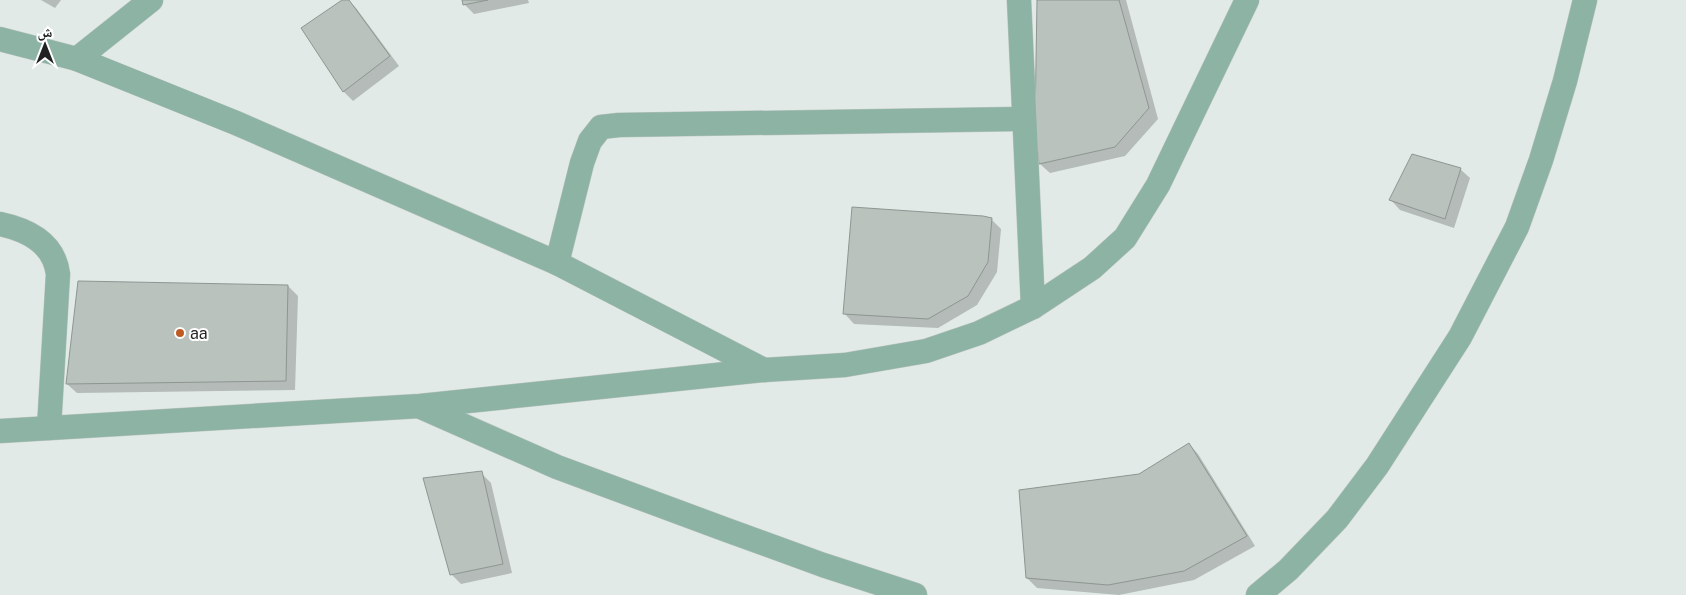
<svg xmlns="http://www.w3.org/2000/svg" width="1686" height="595" viewBox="0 0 1686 595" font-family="'Public Sans','Noto Naskh Arabic',sans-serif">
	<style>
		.shadow { fill: #0003 }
		.building { fill: #bac2be; stroke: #8e9692 }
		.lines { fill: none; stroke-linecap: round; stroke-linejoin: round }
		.street-casing { stroke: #bec6c3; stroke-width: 25 }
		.street { stroke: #8cb3a3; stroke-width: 24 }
		.poi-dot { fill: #be5a24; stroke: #fff; stroke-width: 2 }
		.labels { text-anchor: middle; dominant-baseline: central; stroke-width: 4; stroke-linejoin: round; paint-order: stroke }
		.poi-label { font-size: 16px; fill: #202321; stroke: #fff; text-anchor: start }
	</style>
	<rect width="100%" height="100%" fill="#e1eae6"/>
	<!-- shadow -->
	<g class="shadow">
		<polygon points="41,0 61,0 55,8"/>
		<polygon points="344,0 348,0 356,8 399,66 353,101 344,92 303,29"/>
		<polygon points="464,0 528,0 529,3 474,14 464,4"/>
		<polygon points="1038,0 1126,0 1158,119 1125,156 1050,173 1040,164"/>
		<polygon points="1460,169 1470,178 1454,228 1400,210 1391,200"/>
		<polygon points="991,219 1001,229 997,272 977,305 938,328 854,324 845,314"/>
		<polygon points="288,286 298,296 295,390 77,393 67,384"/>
		<polygon points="1189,444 1198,454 1255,546 1194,580 1119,595 1037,588 1027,578 1140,475"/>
		<polygon points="481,473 491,483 512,573 461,584 452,575"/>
	</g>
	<!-- building -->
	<g class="building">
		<polygon points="342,0 349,0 390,56 343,92 301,28"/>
		<polygon points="462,0 488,0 463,5"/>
		<polygon points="1037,0 1119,0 1149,108 1115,147 1039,164 1035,125"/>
		<polygon points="1412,154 1461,168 1445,219 1389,200"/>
		<polygon points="852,207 983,216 992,218 988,262 968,296 928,319 843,314"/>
		<polygon points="78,281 288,285 286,381 66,384"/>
		<polygon points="1189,443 1247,536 1184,571 1108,585 1026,578 1019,490 1139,474"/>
		<polygon points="482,471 503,564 450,575 423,478"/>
	</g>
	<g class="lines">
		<!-- street casing -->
		<g class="street-casing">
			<g id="street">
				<polyline points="1019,0 1033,307"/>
				<polyline points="0,39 77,59 236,123 557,263 764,370"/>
				<polyline points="77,59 151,0"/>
				<path d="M0 224C28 230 54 243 58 274L49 428"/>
				<polyline points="557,263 582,163 590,141 601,127 619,125 1024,119"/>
				<polyline points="421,407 557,467 724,529 823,565 915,595"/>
				<polyline points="0,431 420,406 764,370 845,365 926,351 979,333 1033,307 1092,268 1125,238 1158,185 1247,0"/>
				<polyline points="1258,595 1288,570 1337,519 1377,466 1460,337 1517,227 1541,160 1565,81 1585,0"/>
			</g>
		</g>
		<!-- street -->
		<use href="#street" class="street"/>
	</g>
	<!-- markers -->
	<circle class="poi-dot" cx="180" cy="333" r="5"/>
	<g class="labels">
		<!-- poi labels -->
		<g class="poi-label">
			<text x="190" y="333">aa</text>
		</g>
	</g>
	<!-- north arrow -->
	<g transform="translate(45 45)" stroke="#ffffff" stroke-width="4" paint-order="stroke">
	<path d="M0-4L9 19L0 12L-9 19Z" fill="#202321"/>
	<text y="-8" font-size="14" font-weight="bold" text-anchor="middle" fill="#202321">ش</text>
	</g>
</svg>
